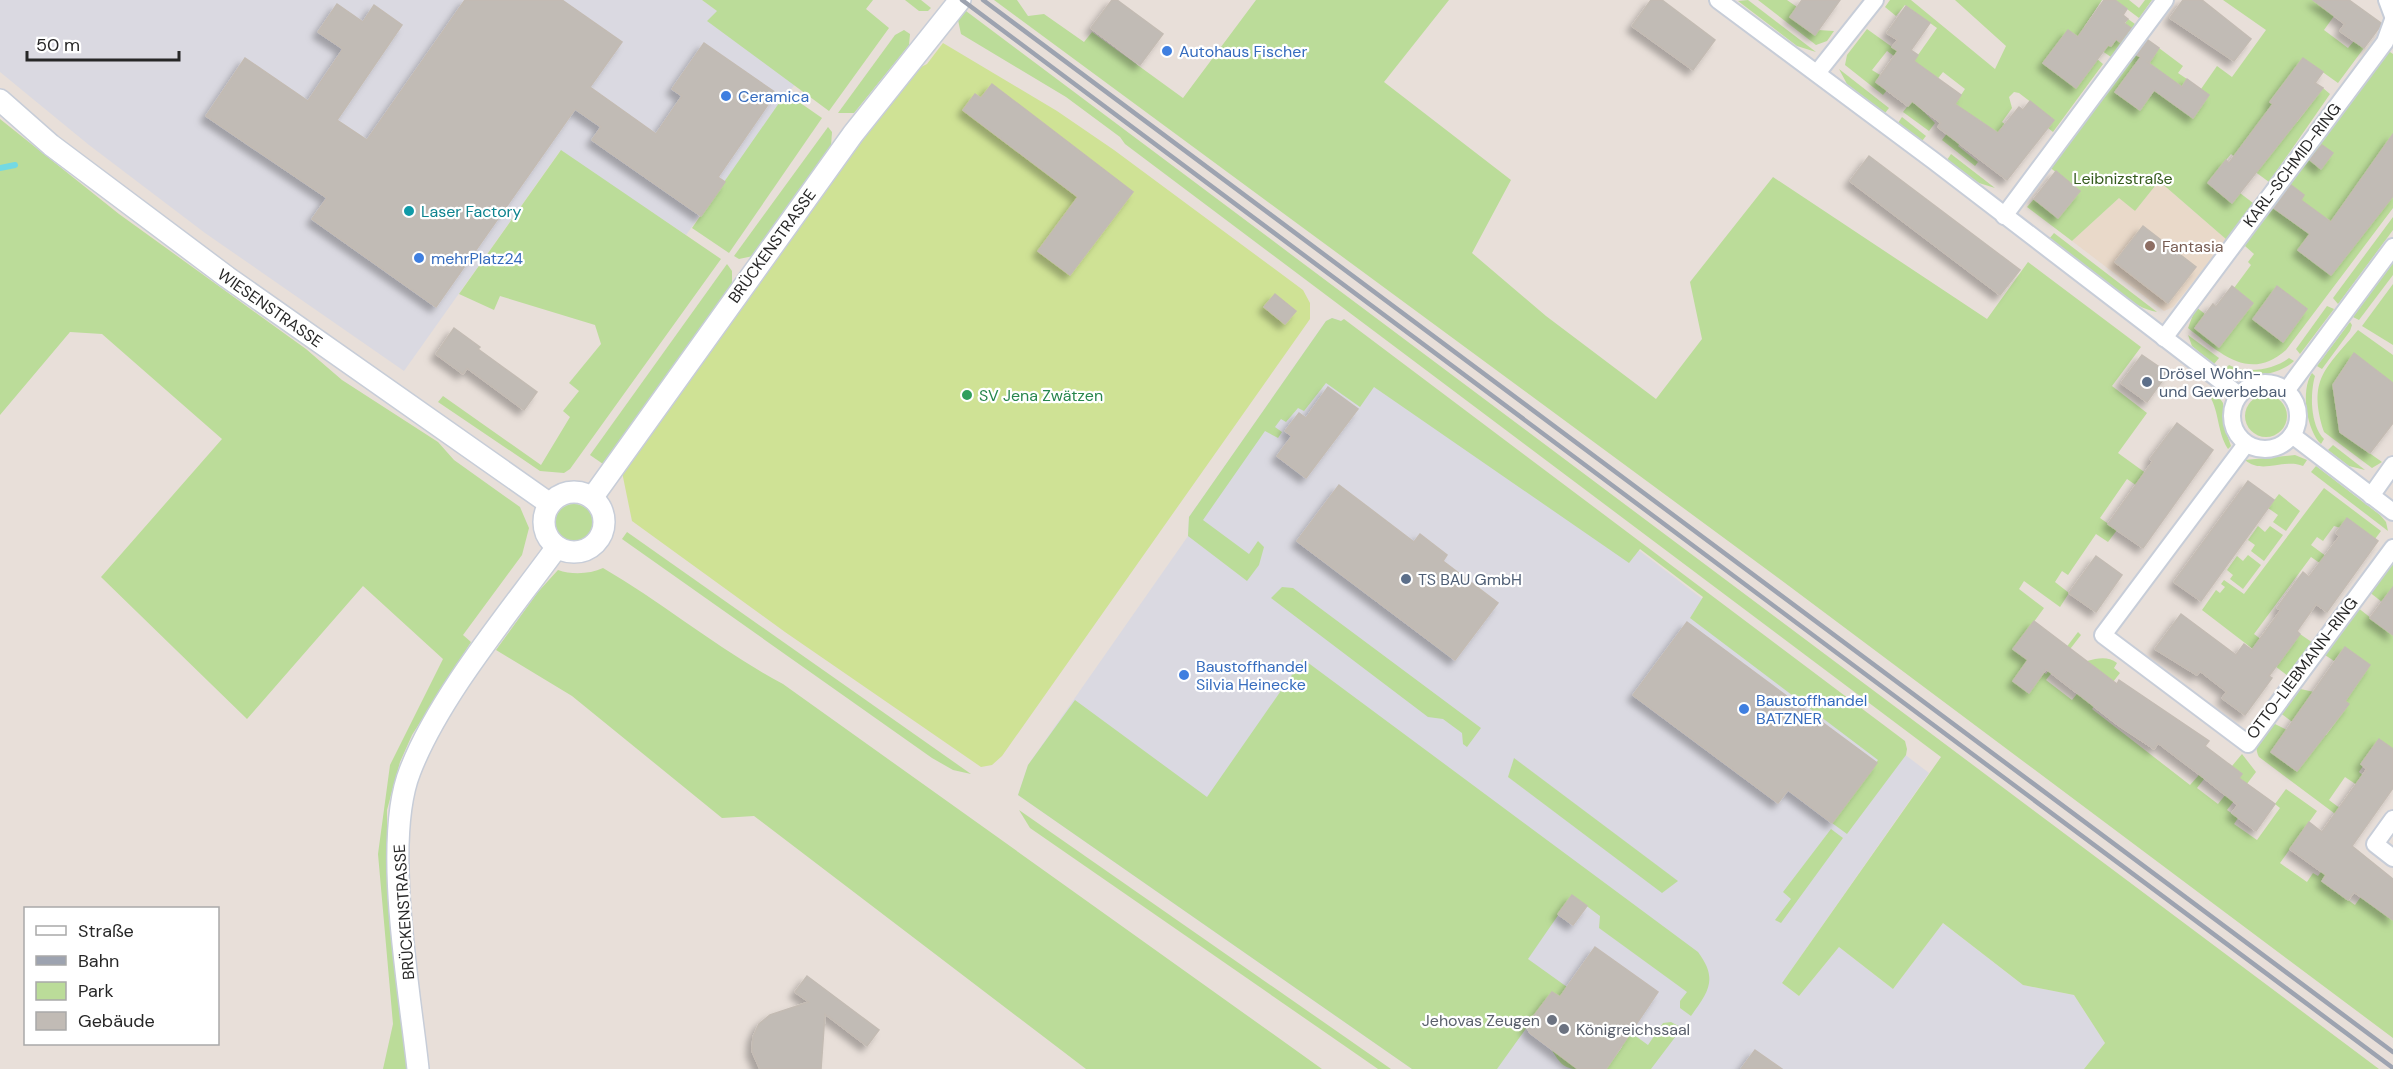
<svg xmlns="http://www.w3.org/2000/svg" width="2393" height="1069" viewBox="0 0 2393 1069" font-family="'DM Sans',sans-serif">
	<style>
		.industrial { fill: #dad9e1 }
		.education { fill: #e9d9c9 }
		.green { fill: #bbdc99 }
		.pitch { fill: #cfe295 }
		.lines { fill: none; stroke-linecap: round; stroke-linejoin: round }
		.stream { stroke: #73d9e4; stroke-width: 6 }
		.building { fill: #c1bbb5; stroke: #c3bbb3; stroke-width: 1.5; filter: url(#shadow) }
		.minor-casing { stroke: #c7cdd8; stroke-width: 20 }
		.tertiary-casing { stroke: #c7cdd8; stroke-width: 24 }
		.minor { stroke: #fff; stroke-width: 16 }
		.tertiary { stroke: #fff; stroke-width: 21 }
		.rail { stroke: #9da3b0; stroke-width: 4.5 }
		.shop-dot { fill: #3f7fe0; stroke: #fff; stroke-width: 2 }
		.culture-dot { fill: #0f9aa8; stroke: #fff; stroke-width: 2 }
		.education-dot { fill: #8d6e63; stroke: #fff; stroke-width: 2 }
		.service-dot { fill: #5c6f8a; stroke: #fff; stroke-width: 2 }
		.leisure-dot { fill: #2e9e5b; stroke: #fff; stroke-width: 2 }
		.worship-dot { fill: #6b7280; stroke: #fff; stroke-width: 2 }
		.labels { text-anchor: middle; dominant-baseline: central; stroke-width: 4.5; stroke-linejoin: round; paint-order: stroke }
		.shop-label { font-size: 16px; fill: #366cbe; stroke: #fff; text-anchor: start }
		.street-label { font-size: 16px; fill: #272727; stroke: #fff }
		.park-label { font-size: 16px; fill: #355c1e; stroke: #fff }
		.culture-label { font-size: 16px; fill: #0d838f; stroke: #fff; text-anchor: start }
		.education-label { font-size: 16px; fill: #785e54; stroke: #fff; text-anchor: start }
		.service-label { font-size: 16px; fill: #4e5e75; stroke: #fff; text-anchor: start }
		.leisure-label { font-size: 16px; fill: #27864d; stroke: #fff; text-anchor: start }
		.worship-label { font-size: 16px; fill: #5b616d; stroke: #fff; text-anchor: end }
	</style>
	<defs>
		<filter id="shadow"><feDropShadow dx="-5.5" dy="5.5" stdDeviation="3" flood-color="#0004"/></filter>
	</defs>
	<rect width="100%" height="100%" fill="#e8dfd9"/>
	<!-- industrial -->
	<g class="industrial">
		<polygon points="0,0 702,0 803,73 686,235 560,151 404,371 205,233 89,145 0,72"/>
		<polygon points="1332,318 1339,320 1929,773 1782,983 1799,996 1839,947 1893,989 1943,923 2023,985 2074,995 2105,1043 2084,1069 1412,1069 1018,795 1028,765 1188,536 1189,517 1326,321"/>
	</g>
	<!-- education -->
	<polygon class="education" points="2159,181 2227,240 2173,307 2164,311 2072,241 2120,197 2135,211"/>
	<!-- green -->
	<g class="green">
		<polygon points="702,0 873,0 866,9 889,28 829,111 707,21 717,11"/>
		<polygon points="905,0 921,0 931,8 928,11 919,11"/>
		<path d="M994 0H1017L1028 16 1044 14 1084 42 1092 32 1183 98 1256 0H1449L1384 82 1511 180 1472 253 1546 316 1656 399 1702 339 1690 282 1773 177 1987 319 2028 262 2141 347 2112 386 2147 413 2118 453 2165 487 2156 499 2127 479 2100 518 2117 530 2108 542 2096 534 2068 575 2062 571 2055 582 2069 593 2060 607 2024 581 2019 589 2044 608 2014 649 2046 674 2078 632 2081 635 2046 680 2072 700 2097 669 2087 661C2098 658 2108 656 2117 663L2114 668 2120 673 2092 709 2190 785 2199 775 2204 779 2197 788 2218 804 2242 774 2232 766 2242 754 2256 772 2227 810 2238 818 2234 824 2257 840 2280 808 2275 804 2286 789 2317 811 2280 863 2307 882 2313 873 2318 876 2342 843 2349 844 2322 881 2355 905 2375 877 2366 900 2393 920V1038L1781 580Z"/>
		<polygon points="1748,0 1816,52 1797,46 1738,1"/>
		<polygon points="1758,0 1787,0 1797,7 1790,17 1815,35 1818,30 1834,31 1827,41 1816,45"/>
		<polygon points="1890,0 1911,0 1995,69 2006,46 1955,0 2102,0 2084,27 2111,46 2128,19 2135,24 2111,57 2086,40 2064,35 2043,63 2076,88 2097,59 2103,64 2053,132 2048,128 2054,120 2019,93 2014,92 2009,97 2012,108 2002,122 2011,129 2008,141 1978,119 1958,146 1978,162 1975,166 1942,140 1964,111 1955,104 1965,89 1943,72 1917,105 1935,123 1929,131 1903,112 1931,76 1915,71 1887,51 1872,70 1880,75 1876,82 1887,90 1883,95 1845,65 1847,55 1867,29 1913,62 1937,28 1905,5 1896,16 1885,7"/>
		<polygon points="2115,0 2129,0 2139,8 2145,0 2152,0 2139,18"/>
		<polygon points="2223,0 2313,0 2334,16 2324,30 2348,48 2354,41 2364,48 2338,83 2303,58 2270,101 2297,122 2323,88 2330,94 2269,182 2231,154 2208,182 2233,202 2240,193 2253,203 2227,240 2159,181 2135,211 2119,198 2072,241 2027,207 2034,199 2058,218 2080,191 2048,166 2134,52 2141,57 2115,92 2139,110 2165,75 2149,63 2159,48 2183,66 2178,73 2187,79 2171,102 2193,118 2209,95 2201,89 2217,66 2232,77 2266,30"/>
		<polygon points="966,11 2379,1069 2084,1069 2105,1043 2074,995 2023,985 1943,923 1893,989 1839,947 1799,996 1782,983 1941,757 1125,144 1120,137 1066,97 961,34 958,20"/>
		<polygon points="904,30 910,34 909,45 854,113 838,113 895,35"/>
		<path d="M2387 50 2393 54V208L2286 350C2249 383 2219 352 2188 328L2196 307 2205 314 2219 347 2234 288 2251 265 2248 262 2254 254 2245 246 2238 255 2236 253Z"/>
		<polygon points="1839,69 1889,108 1885,113 1847,84"/>
		<polygon points="786,93 822,118 729,253 692,228"/>
		<polygon points="1902,117 1926,136 1922,141 1898,123"/>
		<polygon points="0,119 119,214 306,349 342,380 438,442 454,460 520,507 529,528 522,555 463,635 471,642 412,735 400,762 387,810 387,872 408,1069 383,1069 393,1024 378,854 390,765 443,659 363,586 247,719 101,577 222,439 102,334 70,332 0,415"/>
		<polygon points="828,127 832,132 831,146 753,256 739,259 734,256"/>
		<polygon points="561,150 721,259 570,469 564,473 540,471 438,402 443,396 541,465 570,417 563,411 579,391 569,383 601,344 595,325 500,296 494,310 459,294"/>
		<polygon points="1951,154 1995,188 1979,183 1947,160"/>
		<polygon points="2393,217 2393,230 2338,304 2333,298"/>
		<path d="M2054 233 2157 312C2128 308 2075 258 2049 239Z"/>
		<polygon points="2393,263 2393,275 2359,320 2353,317"/>
		<polygon points="727,264 732,271 732,286 603,464 590,455"/>
		<polygon points="2393,284 2393,345 2362,326"/>
		<polygon points="2327,306 2334,309 2300,354 2296,349"/>
		<polygon points="1332,318 1341,321 1344,319 1905,741 1907,749 1906,755 1847,834 1832,823 1878,760 1690,618 1703,597 1640,549 1629,563 1374,387 1360,407 1326,383 1304,411 1298,408 1286,422 1281,419 1275,427 1282,432 1278,438 1265,431 1203,520 1249,554 1258,541 1264,547 1259,565 1247,581 1188,536 1189,517 1326,321"/>
		<polygon points="2350,322 2352,325 2350,331 2322,369 2317,366"/>
		<path d="M2358 330 2393 355V383L2354 354 2333 385 2340 432 2382 462 2372 468 2324 432C2307 378 2326 369 2358 330Z"/>
		<polygon points="2188,335 2219,358 2214,364 2192,346"/>
		<path d="M2289 358 2294 361C2280 375 2240 382 2223 371L2229 365C2246 374 2274 370 2289 358Z"/>
		<path d="M2312 373 2315 376C2310 393 2310 425 2324 439L2321 444C2307 431 2300 390 2312 373Z"/>
		<path d="M2212 387 2223 403 2224 426 2231 446 2228 449C2216 430 2220 409 2207 392Z"/>
		<circle cx="2266" cy="416" r="21"/>
		<polygon points="2333,445 2365,470 2349,466 2328,450"/>
		<path d="M2295 455 2307 460 2303 466C2284 458 2262 475 2245 460Z"/>
		<polygon points="2316,466 2380,515 2386,522 2388,531 2311,472"/>
		<polygon points="2324,488 2381,531 2375,539 2334,526 2323,541 2317,537 2311,545 2342,568 2337,575 2311,557 2254,634 2283,656 2300,634 2313,643 2288,676 2202,610 2216,590 2220,593 2225,587 2221,584 2224,580 2244,594"/>
		<polygon points="2279,494 2300,511 2286,531 2273,522 2278,515 2268,508"/>
		<circle cx="574" cy="523" r="19"/>
		<polygon points="2258,526 2265,532 2270,526 2283,535 2264,561 2251,551 2255,545 2248,540"/>
		<polygon points="627,532 971,774 953,770 932,758 622,539"/>
		<polygon points="2248,555 2261,565 2243,589 2230,579 2233,575 2227,570 2237,556 2243,561"/>
		<polygon points="2393,558 2393,588 2382,602 2368,591"/>
		<path d="M603 568C665 604 719 650 783 684L1322 1069H1086L754 816 722 818 572 696 496 650 538 592 558 570C572 575 590 574 603 568Z"/>
		<polygon points="1282,587 1293,588 1481,728 1467,747 1463,744 1462,733 1443,719 1428,717 1271,598"/>
		<path d="M2357 607 2391 634 2393 631V749L2379 739 2361 764 2363 766 2359 772 2369 780 2363 789 2345 777 2329 800 2357 821 2346 822 2259 757C2252 744 2261 729 2275 724L2287 730 2271 752 2297 771 2319 742 2279 712 2296 688 2314 692 2298 714 2326 735 2349 704 2345 701 2370 665 2345 647 2334 661 2322 653Z"/>
		<path d="M1303 659 1698 952C1718 979 1709 991 1691 1016L1680 1008V1001L1687 992 1599 928 1600 916 1572 895 1528 959 1648 1045 1663 1023 1671 1022 1682 1028 1651 1069H1606L1622 1047 1552 992 1497 1069H1412L1018 795 1028 765 1075 700 1207 797Z"/>
		<polygon points="1514,758 1678,881 1662,893 1508,777"/>
		<polygon points="1019,810 1391,1069 1378,1069 1030,828"/>
		<polygon points="1831,829 1843,838 1781,923 1775,920 1791,899 1783,892"/>
		<path d="M1551 1049 1578 1069C1562 1069 1559 1061 1551 1049Z"/>
	</g>
	<!-- pitch -->
	<polygon class="pitch" points="943,43 1057,111 1114,150 1303,290 1310,303 1310,319 1002,756 992,765 981,767 785,632 632,521 622,472 862,140 917,69 927,64"/>
	<g class="lines">
		<!-- stream -->
		<polyline class="stream" points="0,168 15,165"/>
	</g>
	<!-- building -->
	<g class="building">
		<polygon points="465,0 562,0 622,42 590,87 656,134 682,96 672,89 704,43 776,93 718,177 725,182 701,216 592,140 601,127 575,109 436,307 312,219 327,198 206,116 245,58 308,101 343,49 318,32 337,4 363,22 374,5 402,25 337,120 367,140"/>
		<polygon points="1112,0 1117,0 1163,34 1140,65 1091,28"/>
		<polygon points="1651,0 1662,0 1715,40 1693,70 1632,26"/>
		<polygon points="1802,0 1840,0 1815,35 1790,17"/>
		<polygon points="2104,0 2115,0 2127,9 2123,15 2128,19 2124,23 2131,28 2120,42 2116,39 2111,46 2108,45 2076,88 2043,63 2068,30 2078,37"/>
		<polygon points="2183,0 2202,0 2251,39 2234,61 2170,18"/>
		<polygon points="2313,0 2349,0 2381,23 2379,28 2364,48 2340,31 2345,24"/>
		<polygon points="1906,6 1930,23 1911,50 1918,55 1914,61 1961,95 1955,104 1998,133 2019,107 2023,110 2030,101 2054,120 2007,180 1938,127 1941,123 1926,112 1912,101 1908,106 1876,82 1898,51 1892,47 1898,40 1887,33"/>
		<polygon points="2148,40 2159,48 2149,63 2146,61 2182,87 2187,79 2209,95 2193,118 2154,90 2140,110 2115,92 2141,57 2137,55"/>
		<polygon points="2303,58 2323,72 2315,83 2323,88 2232,203 2208,183 2226,160 2229,163 2273,104 2270,102"/>
		<polygon points="992,84 1133,192 1070,275 1038,251 1078,197 963,110 975,94 981,98"/>
		<polygon points="2393,134 2393,196 2331,275 2298,250 2310,234 2274,208 2291,185 2304,195 2301,200 2331,222"/>
		<polygon points="2322,145 2333,153 2321,169 2310,160"/>
		<polygon points="1869,156 2020,270 2000,295 1850,181"/>
		<polygon points="2056,171 2080,191 2058,218 2034,199"/>
		<polygon points="2143,226 2196,267 2168,303 2115,262"/>
		<polygon points="2232,286 2253,303 2219,347 2195,328 2213,304 2216,307"/>
		<polygon points="2277,286 2307,309 2283,342 2253,319"/>
		<polygon points="1275,294 1296,311 1285,324 1264,307"/>
		<polygon points="454,328 480,347 478,349 537,392 524,410 467,368 463,374 436,354"/>
		<polygon points="2354,353 2393,383 2393,423 2370,453 2340,432 2333,385"/>
		<polygon points="2142,355 2168,373 2147,402 2121,383"/>
		<polygon points="1328,387 1358,409 1306,478 1277,456 1292,436 1285,431 1299,413 1306,418"/>
		<polygon points="2177,423 2213,450 2143,548 2108,524 2153,461 2150,459"/>
		<polygon points="2248,481 2274,500 2201,601 2174,582"/>
		<polygon points="1339,485 1414,542 1420,534 1447,555 1443,561 1498,603 1455,660 1297,541"/>
		<polygon points="2347,518 2378,541 2327,612 2316,604 2297,631 2300,634 2269,676 2272,678 2245,715 2222,698 2227,692 2200,671 2197,675 2155,649 2181,614 2236,655 2244,644 2252,650 2281,610 2277,608 2303,572 2309,577 2340,536 2336,533"/>
		<polygon points="2096,556 2122,575 2096,612 2069,593"/>
		<polygon points="2393,587 2393,635 2370,618"/>
		<polygon points="2034,621 2117,684 2119,680 2209,741 2205,746 2242,774 2239,778 2275,804 2256,831 2232,813 2238,805 2204,778 2158,743 2154,749 2118,725 2046,669 2029,693 2013,681 2028,660 2013,649"/>
		<polygon points="1687,622 1877,763 1832,823 1788,790 1778,803 1633,695"/>
		<polygon points="2345,647 2370,665 2345,701 2349,704 2297,771 2271,752"/>
		<polygon points="2379,739 2393,749 2393,788 2352,846 2393,879 2393,920 2354,892 2348,900 2322,881 2326,875 2290,849 2309,822 2322,832 2367,769 2361,764"/>
		<polygon points="1572,895 1587,906 1573,925 1558,914"/>
		<polygon points="1595,947 1658,992 1606,1069 1578,1069 1530,1033 1526,1026 1552,992 1560,997"/>
		<polygon points="807,976 879,1030 867,1046 825,1014 821,1069 760,1069 752,1051 753,1037 759,1024 770,1015 809,1002 795,992"/>
		<polygon points="1755,1050 1782,1069 1741,1069"/>
	</g>
	<g class="lines">
		<!-- minor casing -->
		<g class="minor-casing">
			<g id="minor">
				<polyline points="1718,0 1934,161 2239,395"/>
				<polyline points="2387,0 2393,16"/>
				<polyline points="1817,73 1875,0"/>
				<polyline points="2004,216 2165,0"/>
				<polyline points="2164,338 2385,42 2393,20"/>
				<circle cx="2265" cy="416" r="33"/>
				<polyline points="2286,391 2393,247"/>
				<polyline points="2292,435 2393,512"/>
				<polyline points="2246,444 2103,635 2248,744 2393,548"/>
				<polyline points="2371,496 2393,465"/>
				<polyline points="2393,819 2375,844 2393,858"/>
			</g>
		</g>
		<!-- tertiary casing -->
		<g class="tertiary-casing">
			<g id="tertiary">
				<polyline points="0,100 51,145 227,277 550,504"/>
				<circle cx="574" cy="522" r="30"/>
				<polyline points="592,498 853,134 960,0"/>
				<path d="M418 1069C410 992 382 841 410 771 439 696 509 613 557 547"/>
			</g>
		</g>
		<!-- minor -->
		<use href="#minor" class="minor"/>
		<!-- tertiary -->
		<use href="#tertiary" class="tertiary"/>
		<!-- rail -->
		<g class="rail">
			<polyline points="962,0 2393,1068"/>
			<polyline points="983,0 2393,1052"/>
		</g>
	</g>
	<!-- markers -->
	<g class="shop-dot">
		<circle cx="1167" cy="51" r="6"/>
		<circle cx="726" cy="96" r="6"/>
		<circle cx="419" cy="258" r="6"/>
		<circle cx="1184" cy="675" r="6"/>
		<circle cx="1744" cy="709" r="6"/>
	</g>
	<circle class="culture-dot" cx="409" cy="211" r="6"/>
	<circle class="education-dot" cx="2150" cy="246" r="6"/>
	<g class="service-dot">
		<circle cx="2147" cy="382" r="6"/>
		<circle cx="1406" cy="579" r="6"/>
	</g>
	<circle class="leisure-dot" cx="967" cy="395" r="6"/>
	<g class="worship-dot">
		<circle cx="1552" cy="1020" r="6"/>
		<circle cx="1564" cy="1029" r="6"/>
	</g>
	<g class="labels">
		<!-- shop labels -->
		<g class="shop-label">
			<text x="1179" y="51">Autohaus Fischer</text>
			<text x="738" y="96">Ceramica</text>
			<text x="431" y="258">mehrPlatz24</text>
			<text x="1196" y="666">Baustoffhandel<tspan x="1196" dy="18">Silvia Heinecke</tspan></text>
			<text x="1756" y="700">Baustoffhandel<tspan x="1756" dy="18">BATZNER</tspan></text>
		</g>
		<!-- street labels -->
		<g class="street-label">
			<text transform="translate(2292 165) rotate(-53)">KARL-SCHMID-RING</text>
			<text transform="translate(772 246) rotate(-54)">BRÜCKENSTRASSE</text>
			<text transform="translate(270 308) rotate(35)">WIESENSTRASSE</text>
			<text transform="translate(2302 668) rotate(-53)">OTTO-LIEBMANN-RING</text>
			<text transform="translate(404 912) rotate(-94)">BRÜCKENSTRASSE</text>
		</g>
		<!-- park labels -->
		<g class="park-label">
			<text x="2123" y="178">Leibnizstraße</text>
		</g>
		<!-- culture labels -->
		<g class="culture-label">
			<text x="421" y="211">Laser Factory</text>
		</g>
		<!-- education labels -->
		<g class="education-label">
			<text x="2162" y="246">Fantasia</text>
		</g>
		<!-- service labels -->
		<g class="service-label">
			<text x="2159" y="373">Drösel Wohn-<tspan x="2159" dy="18">und Gewerbebau</tspan></text>
			<text x="1418" y="579">TS BAU GmbH</text>
		</g>
		<!-- leisure labels -->
		<g class="leisure-label">
			<text x="979" y="395">SV Jena Zwätzen</text>
		</g>
		<!-- worship labels -->
		<g class="worship-label">
			<text x="1540" y="1020">Jehovas Zeugen</text>
			<text x="1576" y="1029" text-anchor="start">Königreichssaal</text>
		</g>
	</g>
	<!-- legend -->
	<rect x="24" y="907" width="195" height="138" fill="#ffffff" stroke="#a9a9a9" stroke-width="1.5"/>
	<rect x="36" y="926" width="30" height="9" fill="#ffffff" stroke="#a9a9a9" stroke-width="1.5"/>
	<text x="78" y="937" font-size="18" fill="#272727">Straße</text>
	<rect x="36" y="956" width="30" height="9" fill="#9da3b0" stroke="#a9a9a9" stroke-width="1.5"/>
	<text x="78" y="967" font-size="18" fill="#272727">Bahn</text>
	<rect x="36" y="982" width="30" height="18" fill="#bbdc99" stroke="#a9a9a9" stroke-width="1.5"/>
	<text x="78" y="997" font-size="18" fill="#272727">Park</text>
	<rect x="36" y="1012" width="30" height="18" fill="#c1bbb5" stroke="#a9a9a9" stroke-width="1.5"/>
	<text x="78" y="1027" font-size="18" fill="#272727">Gebäude</text>
	<!-- scale -->
	<path d="M27 51v9h152v-9" fill="none" stroke="#272727" stroke-width="3"/>
	<text x="36" y="51" font-size="18" fill="#272727" stroke="#ffffff" stroke-width="4.5" paint-order="stroke">50 m</text>
</svg>
